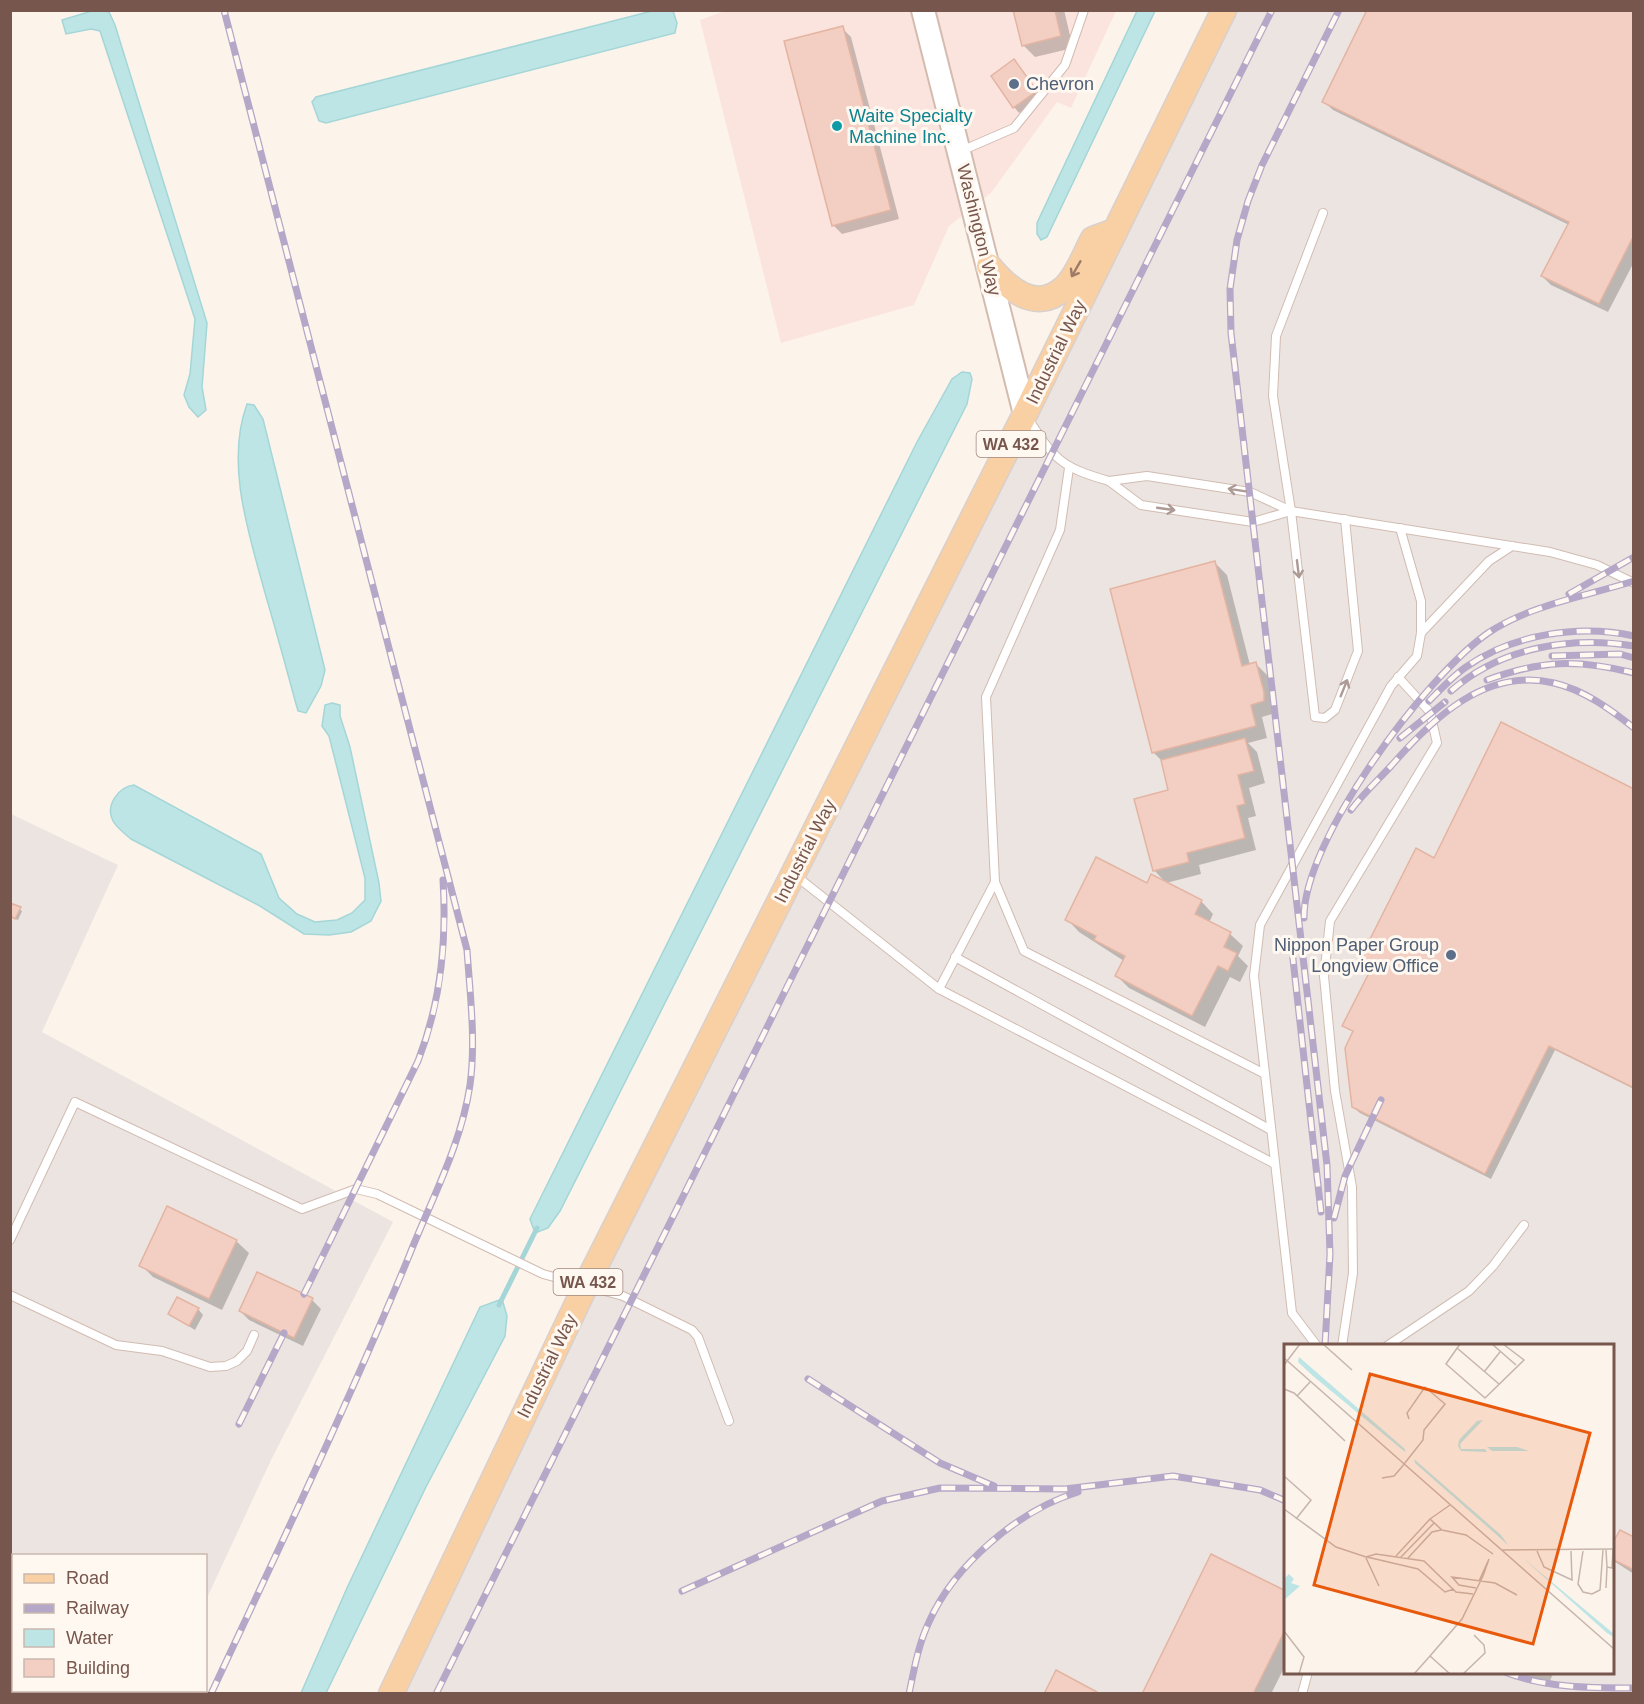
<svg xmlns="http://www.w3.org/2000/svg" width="1644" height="1704" viewBox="0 0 1644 1704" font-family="Helvetica,sans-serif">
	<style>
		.commercial { fill: #fce4de }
		.industrial { fill: #ece4e0; fill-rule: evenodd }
		.water { fill: #bee5e6; stroke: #a4d6d8; stroke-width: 1.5 }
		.shadow { fill: #0003 }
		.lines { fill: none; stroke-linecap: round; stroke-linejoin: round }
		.stream { stroke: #a4d6d8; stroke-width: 5 }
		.building { fill: #f2cfc2; stroke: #e4b4a2; stroke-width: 1.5 }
		.service-casing { stroke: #d1bcb2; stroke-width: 10 }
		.secondary-casing { stroke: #d4bbaf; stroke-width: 26 }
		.primary-casing { stroke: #d9d0cd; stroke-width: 27 }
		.service { stroke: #fff; stroke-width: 8 }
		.secondary { stroke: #fff; stroke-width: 22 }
		.primary { stroke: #f9d0a4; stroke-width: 24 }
		.rail-casing { stroke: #b5a7c7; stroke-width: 7 }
		.rail { stroke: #fff8f1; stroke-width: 4.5; stroke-dasharray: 14; stroke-linecap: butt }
		.oneway { stroke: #9e7b67 }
		.oneway2 { stroke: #ad9a94 }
		.service-dot { fill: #5c6f8a; stroke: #fff8f1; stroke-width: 2 }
		.culture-dot { fill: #0f9aa8; stroke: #fff8f1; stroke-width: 2 }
		.labels { text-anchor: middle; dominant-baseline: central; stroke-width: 6; stroke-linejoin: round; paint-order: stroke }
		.shield { fill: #fff8f1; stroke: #a0877e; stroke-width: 1.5 }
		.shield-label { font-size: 16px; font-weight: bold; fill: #77574d }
		.service-label { font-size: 18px; fill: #4e5e75; stroke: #fff8f1; text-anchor: start }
		.culture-label { font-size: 18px; fill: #0d838f; stroke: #fff8f1; text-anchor: start }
		.street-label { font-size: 18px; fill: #77574d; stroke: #fff8f1 }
		.inset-road { fill: none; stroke: #c7b5ab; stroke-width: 1.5 }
		.view { fill: #e8590c; fill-opacity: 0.15; stroke: #e8590c; stroke-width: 3 }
		.inset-edge { fill: none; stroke: #77574d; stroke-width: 3 }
	</style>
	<rect width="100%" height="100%" fill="#fcf3ea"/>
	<!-- commercial -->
	<polygon class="commercial" points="728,10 1116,11 1071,108 1057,102 991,193 949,226 914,305 781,343 700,20"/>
	<!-- industrial -->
	<g class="industrial">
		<path d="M1224 11H1633V1693L393 1694ZM1286 1346H1612V1672H1286Z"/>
		<polygon points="11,814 118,865 42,1032 393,1222 271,1460 206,1600 206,1556 14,1556 14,1690 163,1691 162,1693 11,1694"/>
	</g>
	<!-- water -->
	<g class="water">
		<polygon points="95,10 109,12 115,25 207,323 202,387 206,410 198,417 189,407 184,395 190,374 195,319 100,31 91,29 66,34 62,20"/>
		<polygon points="656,10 673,11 677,23 675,33 326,123 319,121 312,102 316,97"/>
		<polygon points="1137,11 1155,11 1047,237 1041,240 1037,234 1037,223"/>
		<polygon points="962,372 970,373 972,379 967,404 560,1211 548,1228 535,1233 530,1219 917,442 952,379"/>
		<path d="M247 404 254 405 263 419 325 670 321 686 306 713 298 711 296 704C286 667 276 630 265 593 249 534 225 464 247 404Z"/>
		<path d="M332 703 340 705V716L350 747 379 883 381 901 371 921 351 932 329 935 304 934 260 906 131 839C125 834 117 828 113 821 105 806 118 787 134 785L261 854 279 898 297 914 315 922 337 920 352 913 365 900V878L329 736 322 726 325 705Z"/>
		<polygon points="502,1299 507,1316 505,1336 426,1487 326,1693 301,1693 347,1588 480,1307"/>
	</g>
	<!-- shadow -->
	<g class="shadow">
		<polygon points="1015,10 1064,10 1073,48 1035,57 1023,45"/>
		<polygon points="1634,10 1634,262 1608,312 1551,285 1542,276 1569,225 1333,110 1324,102"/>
		<polygon points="842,28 851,37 899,219 842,234 833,225"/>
		<polygon points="1014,61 1041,98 1019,113 1014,107"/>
		<polygon points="1215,563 1227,575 1250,665 1256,664 1268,676 1276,705 1275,713 1262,717 1267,738 1248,743 1257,752 1265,783 1249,788 1256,816 1248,818 1256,850 1199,865 1201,874 1166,883 1154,870 1170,791 1162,761 1153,752"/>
		<polygon points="1634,790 1634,1089 1555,1050 1491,1179 1360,1113 1353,1107 1360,1033 1349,1027 1349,1030 1344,1026 1373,967 1362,959 1435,860"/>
		<polygon points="1147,885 1201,901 1213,914 1209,923 1230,934 1243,946 1238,956 1248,966 1240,982 1230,977 1205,1027 1129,988 1117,976 1124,961 1079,932 1067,919"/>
		<polygon points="10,904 22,911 18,920 10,917"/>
		<polygon points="236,1241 249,1253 222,1310 153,1277 141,1265"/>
		<polygon points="312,1300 321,1309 303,1346 249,1320 240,1311"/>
		<polygon points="198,1309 203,1315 195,1330 169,1314"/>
		<polygon points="1634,1539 1634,1574 1612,1560 1612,1548"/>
		<polygon points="1286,1593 1286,1664 1271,1694 1144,1694"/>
		<polygon points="1517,1672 1554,1672 1547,1687"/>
	</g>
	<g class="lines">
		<!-- stream -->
		<polyline class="stream" points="499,1305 537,1228"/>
	</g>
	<!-- building -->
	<g class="building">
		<polygon points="1013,10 1055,10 1061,36 1022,46"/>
		<polygon points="1367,10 1634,10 1634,235 1599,304 1541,276 1569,222 1322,102"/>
		<polygon points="843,26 891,210 832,226 784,41"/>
		<polygon points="1014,59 1037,91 1013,108 991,76"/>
		<polygon points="1215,561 1242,666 1256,662 1264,692 1264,701 1251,705 1256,726 1152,753 1110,589"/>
		<polygon points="1501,722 1634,789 1634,1088 1549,1046 1485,1174 1352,1107 1345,1048 1353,1031 1342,1026 1373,965 1360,959 1416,848 1434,858"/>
		<polygon points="1245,738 1254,771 1238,775 1245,804 1237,806 1245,838 1187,853 1189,862 1153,871 1134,799 1168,790 1161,760"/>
		<polygon points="1096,857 1147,883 1151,874 1202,900 1195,914 1231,932 1224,947 1237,953 1228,971 1218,966 1192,1016 1115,976 1125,956 1094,940 1096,936 1065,920"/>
		<polygon points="10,903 21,907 15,919 10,916"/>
		<polygon points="167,1206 237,1240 209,1299 139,1266"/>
		<polygon points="257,1272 313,1298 294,1338 239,1311"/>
		<polygon points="177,1297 199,1308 189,1326 168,1314"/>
		<polygon points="1620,1530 1634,1537 1634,1570 1612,1559 1612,1544"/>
		<polygon points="1211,1554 1286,1591 1286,1628 1253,1694 1142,1694"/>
		<polygon points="1056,1670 1097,1692 1097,1694 1044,1694"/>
	</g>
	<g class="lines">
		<!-- service casing -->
		<g class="service-casing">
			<g id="service">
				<polyline points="961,151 1014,128 1065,65 1084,10"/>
				<polyline points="1323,213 1276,336 1273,396 1291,511 1315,717 1325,718 1335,710 1358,651 1345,519"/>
				<path d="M1027 417C1054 459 1060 467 1109 481"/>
				<polyline points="1291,511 1253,522 1141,505 1109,481 1147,476 1250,492 1291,511 1550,552 1597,565 1634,583"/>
				<polyline points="1421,633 1489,561 1512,546"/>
				<polyline points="796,876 939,989 995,882 986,697 1060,530 1069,468"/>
				<polyline points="995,882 1024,951 1265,1074"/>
				<polyline points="955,957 1271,1130"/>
				<polyline points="939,989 1275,1164"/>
				<polyline points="10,1240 75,1102 302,1209 356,1189 377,1194 543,1274 623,1296 692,1330 698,1337 729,1421"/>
				<polyline points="10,1295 116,1345 162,1351 210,1367 226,1366 237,1361 247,1351 254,1335"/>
				<polyline points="1317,1346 1292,1313 1254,976 1260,925 1391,686 1417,656 1421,633 1421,601 1400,528"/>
				<polyline points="1342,1346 1353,1273 1352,1187 1335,1091 1324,976 1330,921 1437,743 1430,712 1398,677"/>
				<polyline points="1387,1346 1469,1291 1493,1266 1524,1225"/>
				<polyline points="1302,1694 1308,1672"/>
			</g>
		</g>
		<!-- secondary casing -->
		<g class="secondary-casing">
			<polyline id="secondary" points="923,10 1025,414"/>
		</g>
		<!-- primary casing -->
		<g class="primary-casing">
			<g id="primary">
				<path d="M989 266C1007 288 1036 314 1064 288 1077 277 1085 253 1093 239L1115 231"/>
				<polyline points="391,1694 586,1285 1025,414 1224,10"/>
			</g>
		</g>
		<!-- service -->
		<use href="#service" class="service"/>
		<!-- secondary -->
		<use href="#secondary" class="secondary"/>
		<!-- primary -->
		<use href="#primary" class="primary"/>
		<!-- rail casing -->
		<g class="rail-casing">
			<g id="rail">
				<polyline points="1569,594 1634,557"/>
				<polyline points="1552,656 1620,654 1634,658"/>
				<path d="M1487 680C1542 660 1577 659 1634 673"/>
				<path d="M1451 691C1501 647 1570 636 1634 646"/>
				<path d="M1429 701C1441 689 1453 676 1466 667 1513 634 1579 624 1634 636"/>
				<polyline points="1400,738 1445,702"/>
				<path d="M1351 810C1363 794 1377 781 1391 766 1432 719 1485 667 1554 683 1584 690 1610 709 1634 728"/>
				<path d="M1304 918C1303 840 1426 676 1488 633 1530 605 1586 596 1634 581"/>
				<polyline points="1292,950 1321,1212"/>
				<polyline points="1334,1218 1345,1176 1381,1100"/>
				<path d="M304 1294 418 1061C441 1002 447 943 443 880"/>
				<polyline points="1325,1346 1330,1254 1327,1165 1231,333 1230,289 1237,240 1248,201 1262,165 1339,10"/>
				<polyline points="808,1379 940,1463 994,1486"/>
				<polyline points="239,1424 284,1333"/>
				<polyline points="682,1591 882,1501 940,1488 1065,1489 1173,1476 1260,1490 1286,1501"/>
				<path d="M1505 1672C1544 1688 1592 1688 1634 1688"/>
				<path d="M211 1694C279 1548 348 1404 409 1256 431 1200 461 1146 470 1085 476 1041 470 994 467 950L224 10"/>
				<polyline points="436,1694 1272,10"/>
				<path d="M909 1694C914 1670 918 1645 929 1622 954 1565 1019 1510 1078 1492"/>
			</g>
		</g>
		<!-- rail -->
		<use href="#rail" class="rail"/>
	</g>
	<!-- one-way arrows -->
	<defs><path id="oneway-shaft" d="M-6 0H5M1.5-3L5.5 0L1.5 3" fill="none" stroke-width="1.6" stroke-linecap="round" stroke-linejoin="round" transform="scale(1.5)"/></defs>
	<use class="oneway" href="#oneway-shaft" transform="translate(1076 269) rotate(120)"/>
	<g class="oneway2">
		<use href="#oneway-shaft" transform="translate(1237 490) rotate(-171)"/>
		<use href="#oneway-shaft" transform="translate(1166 509) rotate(8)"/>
		<use href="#oneway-shaft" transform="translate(1298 569) rotate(83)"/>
		<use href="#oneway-shaft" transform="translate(1344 688) rotate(-68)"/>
	</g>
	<!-- markers -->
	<g class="service-dot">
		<circle cx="1014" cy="84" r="6"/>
		<circle cx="1451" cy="955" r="6"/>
	</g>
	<circle class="culture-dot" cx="837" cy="126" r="6"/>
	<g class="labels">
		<!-- shield labels -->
		<g class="shield">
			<rect x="976.5" y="431" width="69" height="26" rx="4.5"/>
			<rect x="553.5" y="1269" width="69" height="26" rx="4.5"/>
		</g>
		<g class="shield-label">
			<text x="1011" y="444">WA 432</text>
			<text x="588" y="1282">WA 432</text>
		</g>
		<!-- service labels -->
		<g class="service-label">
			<text x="1026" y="84">Chevron</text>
			<text x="1439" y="945" text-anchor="end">Nippon Paper Group<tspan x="1439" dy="21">Longview Office</tspan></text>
		</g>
		<!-- culture labels -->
		<g class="culture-label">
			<text x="849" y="116">Waite Specialty<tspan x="849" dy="21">Machine Inc.</tspan></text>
		</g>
		<!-- street labels -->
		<g class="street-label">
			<text transform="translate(979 230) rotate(76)">Washington Way</text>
			<text transform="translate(1056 352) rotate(-64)">Industrial Way</text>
			<text transform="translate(805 851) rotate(-63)">Industrial Way</text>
			<text transform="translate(547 1366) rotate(-64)">Industrial Way</text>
		</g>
	</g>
	<!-- overview -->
	<g transform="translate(1284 1344)">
		<rect width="330" height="330" fill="#fcf3ea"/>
		<path d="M15 13 121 105V108L29 32 14 18ZM199 76 176 100 177 105H201L203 108 177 107 174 102 175 96 193 77ZM203 103H233L245 107H208ZM130 115 217 191 224 201 131 119ZM239 214 330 290V293L323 289ZM5 230 10 235 7 239 16 242 0 256V235Z" fill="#bee5e6"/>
		<path class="inset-road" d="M39 0 68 26M176 0 162 20 201 54 240 16 219 0M208 0 232 21M173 4 215 40M0 14 330 305M0 21 16 0M200 28 216 8M0 45 10 49 61 97M13 52 26 38M0 132 27 156 12 175M98 134 110 132 117 124 139 96 140 86 161 60 141 43 123 69 125 75M166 161 146 175 158 186 182 191 209 210M0 165 52 203 82 213 92 210 140 217 172 248 189 250M218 206 330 205M322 206 323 223 328 224 329 205M253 207 260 223 288 236 287 207M299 207 294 240 299 248 308 250 316 246 319 206M112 212 146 175M83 213 134 225 161 248 170 245M117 213 150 179M82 214 95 242M124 214 148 188 157 186M192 244 175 241 168 233 211 239 233 251M322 244 323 223M0 287 20 313 15 330M130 330 146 312M166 330 146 312 178 275 199 232 205 215 195 237M179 330 201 309 200 301 190 291"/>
		<path class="view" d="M86 30 306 89 249 300 30 241Z"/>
		<rect width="330" height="330" class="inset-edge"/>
	</g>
	<!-- border -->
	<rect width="1644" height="1704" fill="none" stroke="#77574d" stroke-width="24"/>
	<!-- legend -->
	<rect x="12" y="1554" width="195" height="138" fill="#fff8f1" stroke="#c9b8af" stroke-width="1.5"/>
	<rect x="24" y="1574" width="30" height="9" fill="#f9d0a4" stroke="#c9b8af" stroke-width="1.5"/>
	<text x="66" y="1584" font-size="18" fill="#77574d">Road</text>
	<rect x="24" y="1604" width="30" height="9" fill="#b5a7c7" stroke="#c9b8af" stroke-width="1.5"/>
	<text x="66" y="1614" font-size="18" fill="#77574d">Railway</text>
	<rect x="24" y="1629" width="30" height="18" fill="#bee5e6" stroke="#c9b8af" stroke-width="1.5"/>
	<text x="66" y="1644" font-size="18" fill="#77574d">Water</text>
	<rect x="24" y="1659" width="30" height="18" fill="#f2cfc2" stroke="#c9b8af" stroke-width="1.5"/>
	<text x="66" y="1674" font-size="18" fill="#77574d">Building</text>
</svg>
